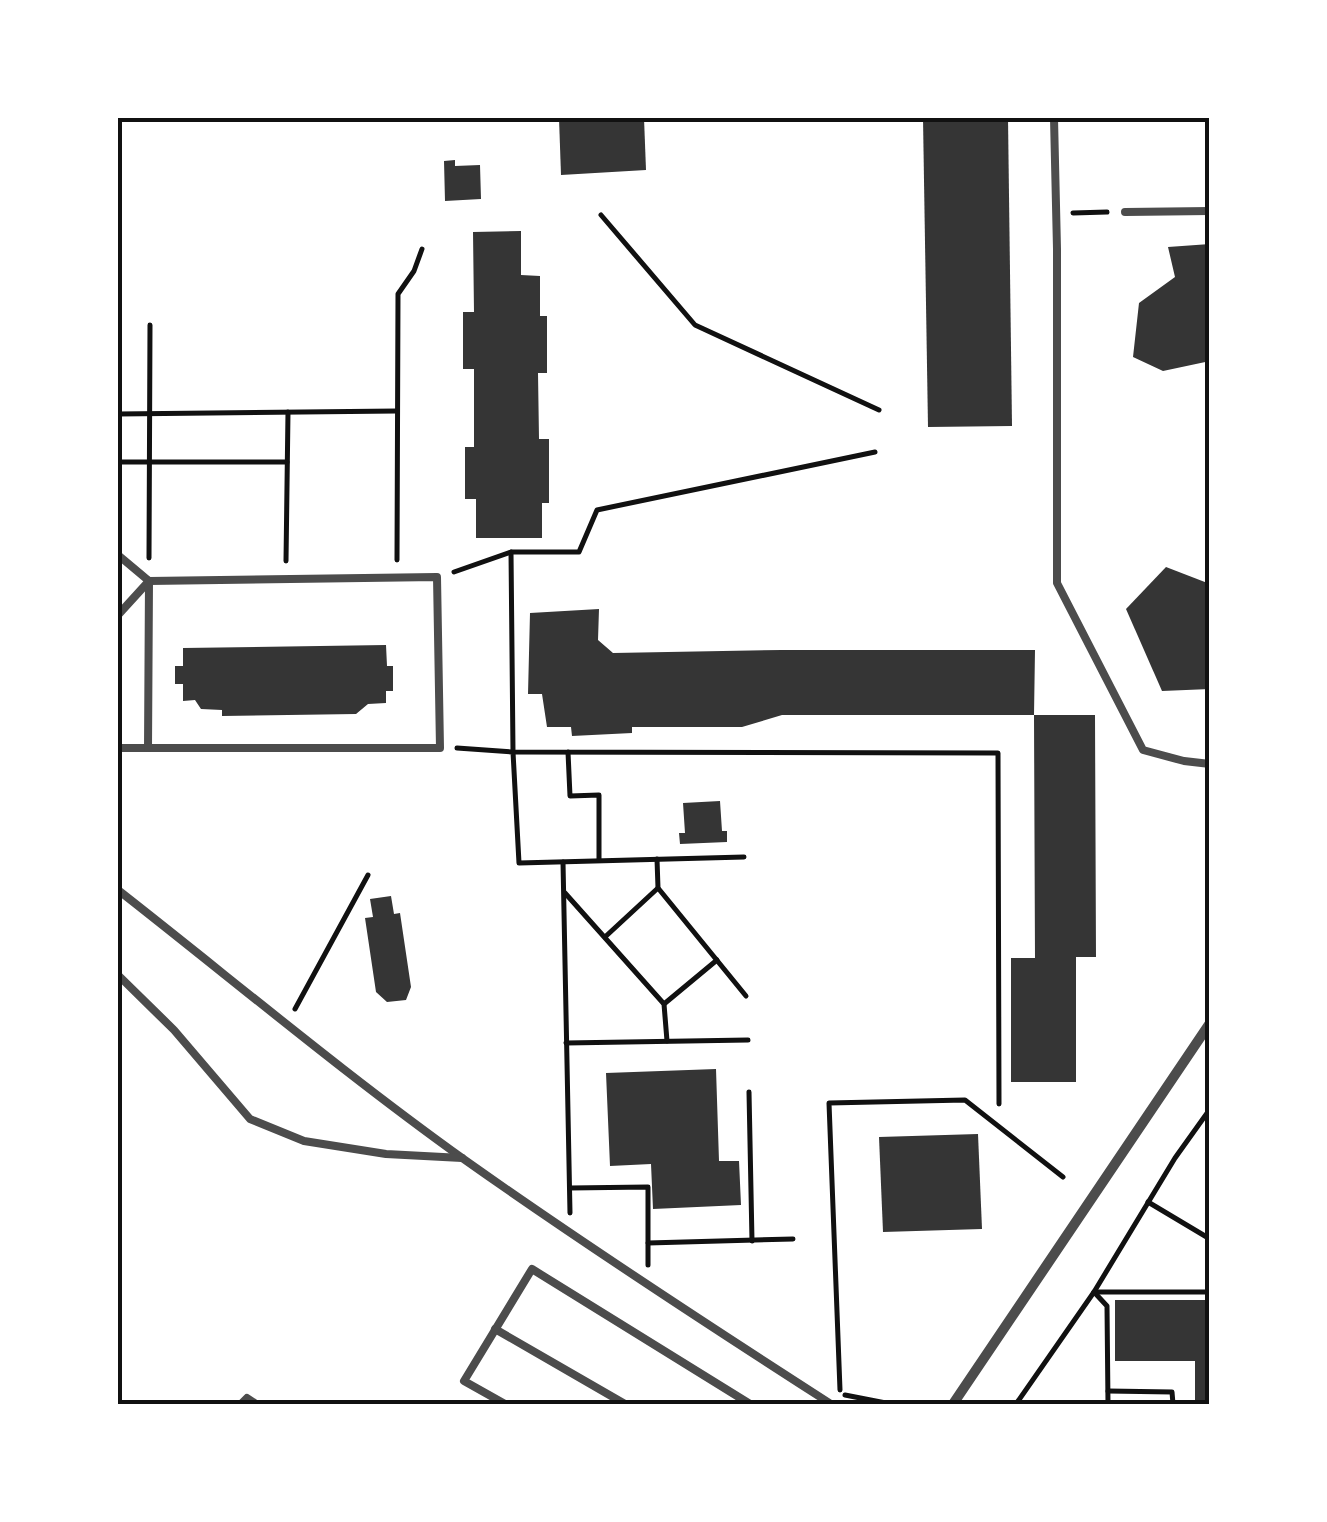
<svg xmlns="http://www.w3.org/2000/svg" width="1327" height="1522" viewBox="0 0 1327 1522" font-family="Ubuntu,sans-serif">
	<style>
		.building { fill: #353535 }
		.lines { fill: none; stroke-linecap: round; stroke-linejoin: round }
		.path { stroke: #111; stroke-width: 5 }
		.service { stroke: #4c4c4c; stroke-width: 8 }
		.minor { stroke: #4c4c4c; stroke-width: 10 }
		.neatline { fill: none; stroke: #111; stroke-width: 4 }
	</style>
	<rect width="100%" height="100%" fill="#fff"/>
	<!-- building -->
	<g class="building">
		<polygon points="559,118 644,118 646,170 561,175"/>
		<polygon points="923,118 1008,118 1012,426 928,427"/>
		<polygon points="455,160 455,166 480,165 481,199 445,201 444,161"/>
		<polygon points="521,231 521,275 540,276 540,316 547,316 547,373 538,373 539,439 549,439 549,503 542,503 542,538 476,538 476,499 465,499 465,447 474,447 474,369 463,369 463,312 474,312 473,232"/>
		<polygon points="1210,244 1210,361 1163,371 1133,357 1139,303 1175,277 1168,247"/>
		<polygon points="1166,567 1210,584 1210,689 1162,691 1126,609"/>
		<polygon points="599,609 598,640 613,653 782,650 1035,650 1034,715 782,715 742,727 632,727 632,733 572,736 571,727 547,727 542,694 528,694 530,613"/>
		<polygon points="386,645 387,666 393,666 393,691 386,691 386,703 368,704 356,714 222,716 222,710 201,709 195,700 183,701 183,684 175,684 175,666 183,666 183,648"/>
		<polygon points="1034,715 1095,715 1096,957 1076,957 1076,1082 1011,1082 1011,958 1035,958"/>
		<polygon points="720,801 722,831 727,831 727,842 680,844 679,833 685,833 683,803"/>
		<polygon points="391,896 394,914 400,913 411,987 406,1000 387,1002 376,992 365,918 373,917 370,899"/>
		<polygon points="716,1069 719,1161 739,1161 741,1205 653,1209 651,1164 610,1166 606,1073"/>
		<polygon points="978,1134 982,1229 883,1232 879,1137"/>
		<polygon points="1115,1300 1210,1300 1210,1404 1195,1404 1195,1361 1115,1361"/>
	</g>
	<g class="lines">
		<!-- path -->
		<g class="path">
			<polyline points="1073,213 1107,212"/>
			<polyline points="601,215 695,325 879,410"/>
			<polyline points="118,414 397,411"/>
			<polyline points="118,462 287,462"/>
			<polyline points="511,552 513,752 998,753 999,1104"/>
			<polyline points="149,558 150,325"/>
			<polyline points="397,560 398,294 414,271 422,249"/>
			<polyline points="286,561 288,412"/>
			<polyline points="454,572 511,552 579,552 597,510 875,452"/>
			<polyline points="457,748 513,752 519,863 744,857"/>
			<polyline points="568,752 570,796 599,795 599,860"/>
			<polyline points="657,859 658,888 746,996"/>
			<polyline points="563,862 570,1213"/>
			<polyline points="565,893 664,1004 667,1041"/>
			<polyline points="605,937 658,888"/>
			<polyline points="664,1004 717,960"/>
			<polyline points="295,1009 368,875"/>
			<polyline points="566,1043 748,1040"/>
			<polyline points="749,1092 752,1241"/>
			<polyline points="570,1188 648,1187 648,1265"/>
			<polyline points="1148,1202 1210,1239"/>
			<polyline points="648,1243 793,1239"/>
			<polyline points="1094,1292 1107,1306 1108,1404"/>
			<polyline points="1094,1292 1210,1292"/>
			<polyline points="840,1390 829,1103 965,1100 1063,1177"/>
			<polyline points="1108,1391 1172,1392 1173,1404"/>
			<polyline points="845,1395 891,1404"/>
			<polyline points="1016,1404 1094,1292 1175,1158 1210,1109"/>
		</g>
		<!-- service -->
		<g class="service">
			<polyline points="1054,118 1057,249 1057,583 1143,750 1184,761 1210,764"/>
			<polyline points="1125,212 1210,211"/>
			<polyline points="118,555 149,581 437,577 440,748 118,748"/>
			<polyline points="118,615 149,581"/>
			<polyline points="148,748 149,581"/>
			<path d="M118 890C233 980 346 1075 465 1160 585 1245 708 1325 831 1404"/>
			<polyline points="118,975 174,1030 250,1119 304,1141 386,1154 462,1158"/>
			<polyline points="495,1329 625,1404"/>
			<polyline points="241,1404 247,1398 256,1404"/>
			<polyline points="505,1404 464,1381 532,1269 750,1404"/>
		</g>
		<!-- minor -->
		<polyline class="minor" points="953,1404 1210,1023"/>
	</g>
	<!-- border -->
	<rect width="1327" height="1522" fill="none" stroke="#ffffff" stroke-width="240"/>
	<rect x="120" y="120" width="1087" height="1282" class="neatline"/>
</svg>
